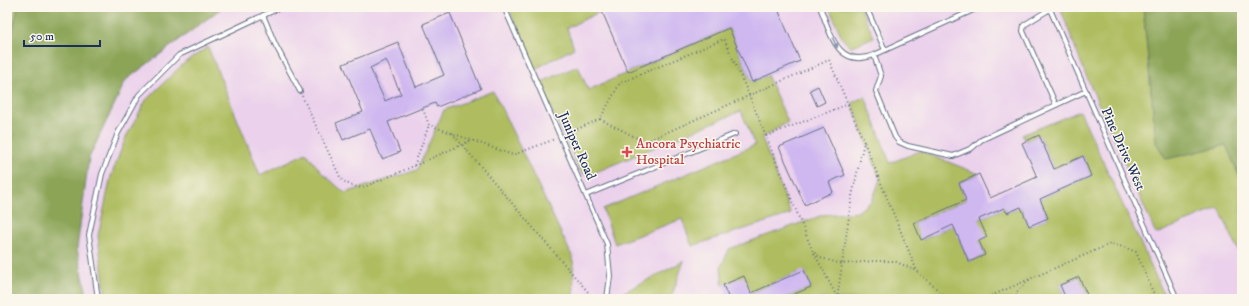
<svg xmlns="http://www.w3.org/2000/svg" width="1249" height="306" viewBox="0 0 1249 306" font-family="'IM FELL DW Pica',serif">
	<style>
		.built { fill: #ebd1ec }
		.green { fill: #afbd60; stroke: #65765f }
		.forest { fill: #8ba456; stroke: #536a5a }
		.building { fill: #cfb8f0; fill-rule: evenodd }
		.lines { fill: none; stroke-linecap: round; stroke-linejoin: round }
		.service-casing { stroke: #666f84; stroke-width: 6 }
		.path { stroke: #666f84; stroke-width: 2; stroke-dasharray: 1 3; stroke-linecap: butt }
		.service { stroke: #fff; stroke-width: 4 }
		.oneway { fill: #8d97ae }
		.health-dot { fill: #e0444e; stroke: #fbf7ec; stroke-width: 1.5 }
		.labels { text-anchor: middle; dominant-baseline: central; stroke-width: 3; stroke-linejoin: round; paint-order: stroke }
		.health-label { font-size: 14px; fill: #be3a42; stroke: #fbf7ec; text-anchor: start }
		.street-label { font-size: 14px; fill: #1b2f5e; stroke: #fbf7ec }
	</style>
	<rect width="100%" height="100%" fill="#fbf7ec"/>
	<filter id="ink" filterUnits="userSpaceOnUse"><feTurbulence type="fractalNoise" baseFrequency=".025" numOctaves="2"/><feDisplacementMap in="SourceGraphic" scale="8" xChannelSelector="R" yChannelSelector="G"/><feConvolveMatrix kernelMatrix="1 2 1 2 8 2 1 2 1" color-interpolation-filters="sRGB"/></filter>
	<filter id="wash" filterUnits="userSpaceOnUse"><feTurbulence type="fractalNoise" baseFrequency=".012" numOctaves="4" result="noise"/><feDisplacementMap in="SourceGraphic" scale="16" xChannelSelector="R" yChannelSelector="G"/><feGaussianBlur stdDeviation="0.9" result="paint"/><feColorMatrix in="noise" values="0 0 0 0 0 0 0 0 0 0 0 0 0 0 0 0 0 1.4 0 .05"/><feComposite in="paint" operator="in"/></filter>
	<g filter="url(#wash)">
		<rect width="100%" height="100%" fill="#f0e6ca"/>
		<!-- built -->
		<polygon class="built" points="223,7 1143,7 1156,142 1242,182 1242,299 88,299 77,249 89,158 126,80"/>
		<!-- green -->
		<g class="green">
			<polygon points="7,7 18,7 7,54"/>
			<polygon points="508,7 597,7 599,12 567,28 574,48 535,69"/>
			<polygon points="829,7 860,7 874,37 850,47 842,38"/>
			<polygon points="1060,7 1143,7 1156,142 1166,159 1226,145 1242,182 1242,259 1219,208 1156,234 1084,71"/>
			<polygon points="729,28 752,82 767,75 788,122 762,138 791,214 692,246 682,219 615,244 603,209 755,145 741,111 589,175 581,173 539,83 578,66 588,90"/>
			<polygon points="208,47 260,175 306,153 322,173 345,193 417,170 444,110 493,91 573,258 574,299 107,299 105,293 98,236 111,176 126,137 146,100 184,63"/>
			<polygon points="865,96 890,163 920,151 979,174 959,183 966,200 914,223 922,240 953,225 969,262 985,255 971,223 1004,208 1007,213 1021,207 1029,226 1048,218 1040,199 1091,176 1083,156 1054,169 1039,135 1026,141 1022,135 1080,111 1166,299 1089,299 1079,277 1060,285 1066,299 783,299 811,287 804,270 751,293 723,285 721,267 729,249 823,215 857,212 872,201 880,179 852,103"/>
			<polygon points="684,261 672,295 664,299 611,299"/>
		</g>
		<!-- forest -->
		<g class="forest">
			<polygon points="18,7 223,7 126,80 89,158 77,249 88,299 7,299 7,55"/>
			<polygon points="1143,7 1242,7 1242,182 1226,145 1166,159 1156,142"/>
		</g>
		<g id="blocks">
			<!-- building -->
			<g class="building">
				<polygon points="607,7 777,7 800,61 752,82 729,28 628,72 601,9"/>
				<path d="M450 13 481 89 437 107 435 103 388 122 400 152 382 159 370 129 343 140 336 123 363 112 343 64 398 42 416 87 444 75 423 24ZM386 60 401 94 385 101 370 68Z"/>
				<polygon points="818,86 825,102 817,106 810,90"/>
				<polygon points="824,128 845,175 829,182 833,192 805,205 779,147"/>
				<polygon points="1039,135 1054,169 1083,156 1091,176 1040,199 1048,218 1029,226 1021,207 1007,213 1004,208 979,219 987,237 979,241 985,255 969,262 953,225 921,240 914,223 966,200 959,183 979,174 990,198 1037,177 1022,143"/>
				<polygon points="804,270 811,287 783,299 729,299 723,285 744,276 751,293"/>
				<polygon points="1079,277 1089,299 1066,299 1060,285"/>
			</g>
		</g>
	</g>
	<g filter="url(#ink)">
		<use href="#blocks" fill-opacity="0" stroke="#666f84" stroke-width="1"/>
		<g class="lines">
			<!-- service casing -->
			<g class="service-casing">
				<g id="service">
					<polyline points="504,7 607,244 610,276 607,299"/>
					<path d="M820 7C831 34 837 69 874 55L980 7"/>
					<polyline points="866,7 885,50"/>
					<polyline points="1049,7 1177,299"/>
					<polyline points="1050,9 1024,25 1023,31 1056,105"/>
					<polyline points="263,15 275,44 300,91"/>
					<polyline points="874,55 881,76 876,91 895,137 899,142 908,146 953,156 972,148 981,140 1086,91"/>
					<polyline points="586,195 735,134"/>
					<polyline points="98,299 89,235 102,174 118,133 139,95 179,55 281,7"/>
				</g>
			</g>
			<!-- path -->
			<g class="path">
				<path d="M302 96 341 179C348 185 353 186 362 188L414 166 429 125"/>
				<polyline points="423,109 429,125 513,155 555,139"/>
				<polyline points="600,119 645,142 829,60 864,142"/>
				<polyline points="452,133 594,299"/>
				<polyline points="566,134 600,119 620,83 724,39 749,95 813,252 821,258 842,264 874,261 894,261 917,271"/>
				<polyline points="766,136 849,104"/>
				<polyline points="414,166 472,140"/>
				<polyline points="814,253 837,297"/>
				<polyline points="837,299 852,196 864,142 917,271 948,299"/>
				<polyline points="984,299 1110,244 1124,247 1136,252 1156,299"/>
				<polyline points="1014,299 1017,292 1030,279"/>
			</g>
			<!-- service -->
			<use href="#service" class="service"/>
		</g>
		<!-- one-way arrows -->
		<defs><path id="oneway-solid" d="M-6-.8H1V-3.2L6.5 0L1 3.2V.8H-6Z"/></defs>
		<use class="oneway" href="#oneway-solid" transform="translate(835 43) rotate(64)"/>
	</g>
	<!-- markers -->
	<path class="health-dot" d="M625 146h4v4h4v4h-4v4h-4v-4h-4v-4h4z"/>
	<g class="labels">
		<!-- health labels -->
		<g class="health-label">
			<text x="636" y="144">Ancora Psychiatric<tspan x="636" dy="16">Hospital</tspan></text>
		</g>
		<!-- street labels -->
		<g class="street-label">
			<text transform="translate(577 146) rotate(66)">Juniper Road</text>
			<text transform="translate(1123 149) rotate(66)">Pine Drive West</text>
		</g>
	</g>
	<!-- margin -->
	<rect width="1249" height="306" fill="none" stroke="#fbf7ec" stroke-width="24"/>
	<!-- scale -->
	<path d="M24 40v6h76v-6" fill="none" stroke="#1b2f5e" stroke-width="2"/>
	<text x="30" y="40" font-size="12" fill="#1b2f5e" stroke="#fbf7ec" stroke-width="3" paint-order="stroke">50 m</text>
</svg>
